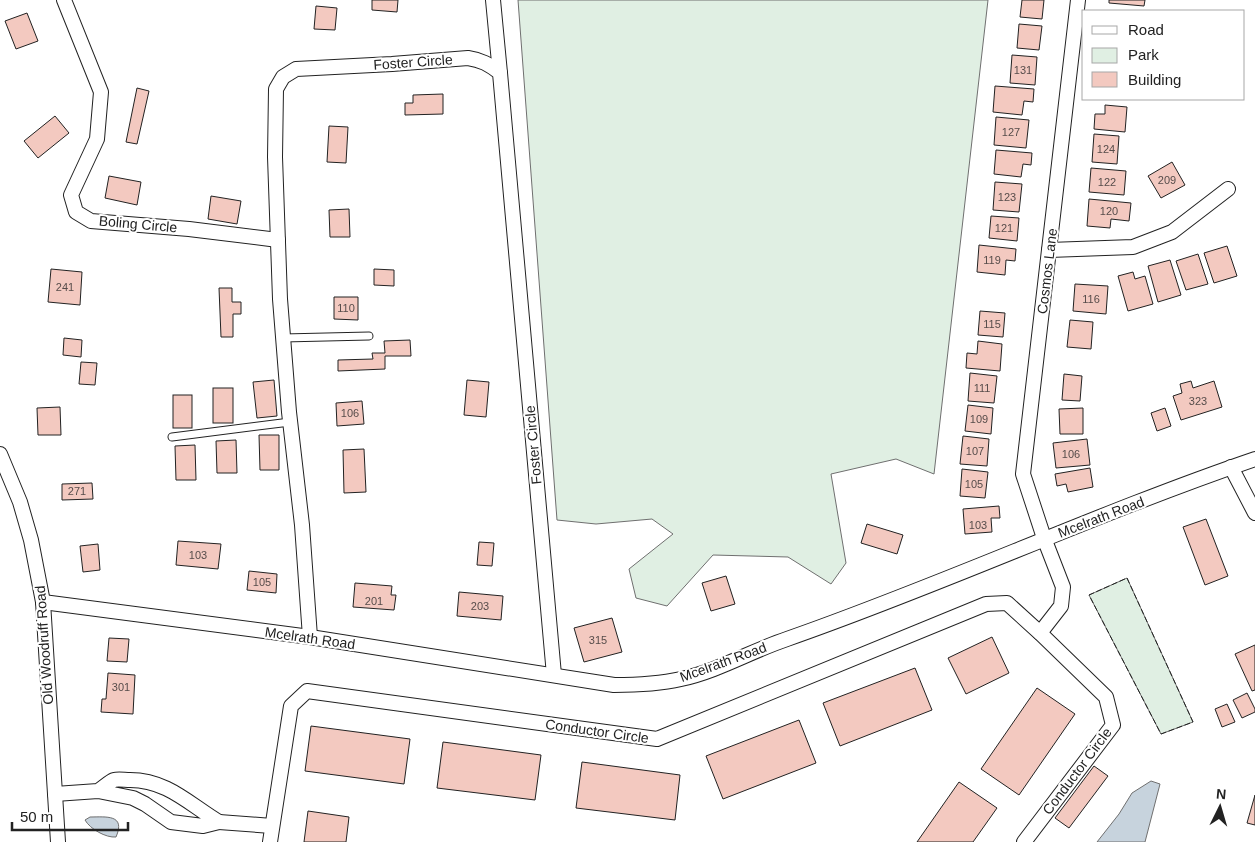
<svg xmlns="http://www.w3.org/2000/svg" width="1255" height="842" viewBox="0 0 1255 842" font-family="Arial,sans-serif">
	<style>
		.green { fill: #e0efe3; stroke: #6f6f6f }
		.water { fill: #c7d3dd; stroke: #6f6f6f }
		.building { fill: #f3c9c0; stroke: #222 }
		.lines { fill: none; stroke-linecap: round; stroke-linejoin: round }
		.service-casing { stroke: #222; stroke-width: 9 }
		.minor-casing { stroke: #222; stroke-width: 16 }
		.service { stroke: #fff; stroke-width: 7 }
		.minor { stroke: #fff; stroke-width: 14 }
		.fence { stroke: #222; stroke-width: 1; stroke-dasharray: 6 2.5; stroke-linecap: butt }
		.labels { text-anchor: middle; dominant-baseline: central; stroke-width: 4; stroke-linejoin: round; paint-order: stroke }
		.number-label { font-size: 11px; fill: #564c4a }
		.street-label { font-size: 14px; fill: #222; stroke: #fff }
	</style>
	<rect width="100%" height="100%" fill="#fff"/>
	<!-- green -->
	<g class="green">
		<polygon points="518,0 988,0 934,474 896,459 831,474 846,563 831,584 788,557 713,555 667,606 636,598 629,569 673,534 652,519 596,524 557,520"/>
		<polygon points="1127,578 1193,722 1161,734 1089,595"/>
	</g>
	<!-- water -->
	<g class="water">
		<polygon points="1151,781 1160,784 1145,842 1097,842 1119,814 1132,793"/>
		<path d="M90 817C106 817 126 814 116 837 106 838 90 829 85 820Z"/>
	</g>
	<!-- building -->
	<g class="building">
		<polygon points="372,0 398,0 397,12 372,10"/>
		<polygon points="1022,0 1044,0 1042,19 1020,17"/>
		<polygon points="1109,0 1145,0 1144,6 1109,3"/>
		<polygon points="316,6 337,8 335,30 314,29"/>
		<polygon points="27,13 38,41 16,49 5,21"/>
		<polygon points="1019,24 1042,26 1039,50 1017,48"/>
		<polygon points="1012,55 1037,57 1035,85 1010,83"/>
		<polygon points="995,86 1034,89 1033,102 1024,101 1022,115 993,112"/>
		<polygon points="137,88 149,91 137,144 126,142"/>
		<polygon points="443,94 443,114 405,115 405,103 413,103 413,95"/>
		<polygon points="1105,105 1127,107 1125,132 1094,129 1095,114 1105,114"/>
		<polygon points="55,116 69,133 38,158 24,141"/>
		<polygon points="996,117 1029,120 1026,148 994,145"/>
		<polygon points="329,126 348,127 346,163 327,162"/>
		<polygon points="1094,134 1119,136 1117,164 1092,162"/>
		<polygon points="996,150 1032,153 1031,165 1023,164 1021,177 994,174"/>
		<polygon points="1172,162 1185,185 1161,198 1148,176"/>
		<polygon points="1091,168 1126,171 1124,195 1089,192"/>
		<polygon points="109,176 141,182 137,205 105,198"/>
		<polygon points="995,182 1022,184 1019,212 993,210"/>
		<polygon points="211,196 241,201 237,224 208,219"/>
		<polygon points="1089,199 1131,203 1129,221 1111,219 1110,228 1087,226"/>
		<polygon points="349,209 350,237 330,237 329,210"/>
		<polygon points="991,216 1019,218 1017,241 989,238"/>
		<polygon points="979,245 1016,249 1015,261 1006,260 1005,275 977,272"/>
		<polygon points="1227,246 1237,276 1214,283 1204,253"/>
		<polygon points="1198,254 1208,284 1186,290 1176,261"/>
		<polygon points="1170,260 1181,295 1158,302 1148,266"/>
		<polygon points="51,269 82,272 80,305 48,302"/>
		<polygon points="374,269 394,270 394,286 374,285"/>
		<polygon points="1133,272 1135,279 1145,276 1153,304 1128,311 1118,276"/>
		<polygon points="1075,284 1108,286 1106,314 1073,311"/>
		<polygon points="219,288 232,288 232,302 241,302 241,314 233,314 233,337 221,337"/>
		<polygon points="334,297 358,297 358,320 334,319"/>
		<polygon points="980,311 1005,313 1003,337 978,335"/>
		<polygon points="1070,320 1093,322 1091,349 1067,347"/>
		<polygon points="64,338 82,340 81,357 63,355"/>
		<polygon points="410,340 411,356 385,356 385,369 338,371 338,360 373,359 372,353 385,353 384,341"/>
		<polygon points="978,341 1002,344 1000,371 966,368 967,353 977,354"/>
		<polygon points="81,362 97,363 95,385 79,384"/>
		<polygon points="970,373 997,376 994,403 968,401"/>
		<polygon points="1064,374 1082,376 1080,401 1062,400"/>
		<polygon points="274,380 277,416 257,418 253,382"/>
		<polygon points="467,380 489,382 486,417 464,415"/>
		<polygon points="1191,381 1193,388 1214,381 1222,407 1181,420 1173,396 1182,393 1180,384"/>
		<rect x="213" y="388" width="20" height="35"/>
		<rect x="173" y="395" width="19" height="33"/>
		<polygon points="362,401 364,424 337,426 336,403"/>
		<polygon points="968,405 993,408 991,434 965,431"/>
		<polygon points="60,407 61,435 38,435 37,408"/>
		<polygon points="1083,408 1083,434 1060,434 1059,409"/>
		<polygon points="1165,408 1171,426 1157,431 1151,413"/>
		<polygon points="259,435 279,435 279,470 260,470"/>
		<polygon points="963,436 989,439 987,466 960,464"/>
		<polygon points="1087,439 1090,465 1056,468 1053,443"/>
		<polygon points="236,440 237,473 217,473 216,441"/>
		<polygon points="195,445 196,480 176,480 175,446"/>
		<polygon points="364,449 366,492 344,493 343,450"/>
		<polygon points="1090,468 1093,487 1068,492 1066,484 1057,486 1055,474"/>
		<polygon points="962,469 988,472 985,498 960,496"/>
		<polygon points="92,483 93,499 62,500 62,484"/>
		<polygon points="999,506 1000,518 991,518 992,532 965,534 963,509"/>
		<polygon points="1206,519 1228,576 1205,585 1183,527"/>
		<polygon points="867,524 903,535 897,554 861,543"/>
		<polygon points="178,541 221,544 218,569 176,565"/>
		<polygon points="479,542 494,543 492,566 477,565"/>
		<polygon points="98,544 100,570 83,572 80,546"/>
		<polygon points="249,571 277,574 276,593 247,590"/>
		<polygon points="726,576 735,604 711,611 702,583"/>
		<polygon points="355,583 392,586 391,595 396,595 394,610 353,607"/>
		<polygon points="459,592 503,596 501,620 457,616"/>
		<polygon points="612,618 622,652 584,662 574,628"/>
		<polygon points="992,637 1009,673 966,694 948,658"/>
		<polygon points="109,638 129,639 127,662 107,661"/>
		<polygon points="1255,645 1255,690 1252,691 1235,654"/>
		<polygon points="915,668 932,710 840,746 823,703"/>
		<polygon points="108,673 135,675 133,714 101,712 102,699 106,699"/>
		<polygon points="1037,688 1075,714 1019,795 981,769"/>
		<polygon points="1247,693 1255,709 1255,712 1242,718 1233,700"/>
		<polygon points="1227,704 1235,722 1222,727 1215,709"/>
		<polygon points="799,720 816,763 723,799 706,756"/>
		<polygon points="311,726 410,739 404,784 305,771"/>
		<polygon points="443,742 541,755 535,800 437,788"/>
		<polygon points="582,762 680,775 675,820 576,808"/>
		<polygon points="1094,766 1108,776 1069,828 1055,818"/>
		<polygon points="959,782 997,808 973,842 917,842"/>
		<polygon points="1255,795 1255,825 1247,823"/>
		<polygon points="308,811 349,817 346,842 304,842"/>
	</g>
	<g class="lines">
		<!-- service casing -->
		<g class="service-casing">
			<g id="service">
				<polyline points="283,338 369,336"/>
				<polyline points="172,437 290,422"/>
			</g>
		</g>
		<!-- minor casing -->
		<g class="minor-casing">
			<g id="minor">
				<polyline points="64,0 101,92 97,139 71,195 76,212 91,221 189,229 278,240"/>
				<polyline points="493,0 500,73"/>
				<polyline points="1049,250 1133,247 1172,232 1228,189"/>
				<polyline points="0,454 20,502 31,540 43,602 58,842"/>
				<polyline points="1231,467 1255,513"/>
				<path d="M43 602 310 637 614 685C637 685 659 684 681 679 718 671 751 651 787 639 945 584 1097 513 1255 459"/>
				<polyline points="1040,633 1061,606 1063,587 1044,538 1023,474 1078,0"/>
				<path d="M310 637 302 525 289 412 280 299 275 157 276 89 283 77 296 69 392 64 468 58C481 60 489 64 500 73L554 675"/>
				<path d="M55 794 98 791 133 798 145 804 171 822 203 826 219 822C189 804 167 780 130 780 125 780 118 779 114 780 109 782 103 788 98 791"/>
				<polyline points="219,822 272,826"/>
				<polyline points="270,842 291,706 307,691 657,739 986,604 1007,603 1040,633 1106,697 1113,725 1024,842"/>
			</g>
		</g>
		<!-- service -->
		<use href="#service" class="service"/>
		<!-- minor -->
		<use href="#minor" class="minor"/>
		<!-- fence -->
		<polygon class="fence" points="1127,578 1193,722 1161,734 1089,595"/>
	</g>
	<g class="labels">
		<!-- number labels -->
		<g class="number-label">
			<text x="1023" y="70">131</text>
			<text x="1011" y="132">127</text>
			<text x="1106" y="149">124</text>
			<text x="1167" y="180">209</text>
			<text x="1107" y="182">122</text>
			<text x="1007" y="197">123</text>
			<text x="1109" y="211">120</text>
			<text x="1004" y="228">121</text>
			<text x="992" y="260">119</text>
			<text x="65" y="287">241</text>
			<text x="1091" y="299">116</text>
			<text x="346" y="308">110</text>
			<text x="992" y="324">115</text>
			<text x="982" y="388">111</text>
			<text x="1198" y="401">323</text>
			<text x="350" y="413">106</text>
			<text x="979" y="419">109</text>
			<text x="975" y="451">107</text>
			<text x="1071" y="454">106</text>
			<text x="974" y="484">105</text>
			<text x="77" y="491">271</text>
			<text x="978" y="525">103</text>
			<text x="198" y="555">103</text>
			<text x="262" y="582">105</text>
			<text x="374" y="601">201</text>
			<text x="480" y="606">203</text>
			<text x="598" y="640">315</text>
			<text x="121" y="687">301</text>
		</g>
		<!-- street labels -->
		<g class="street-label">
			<text transform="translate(413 62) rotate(-4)">Foster Circle</text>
			<text transform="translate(138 224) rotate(5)">Boling Circle</text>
			<text transform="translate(1047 271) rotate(-83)">Cosmos Lane</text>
			<text transform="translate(533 445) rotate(-95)">Foster Circle</text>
			<text transform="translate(1101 517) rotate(-21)">Mcelrath Road</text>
			<text transform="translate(310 638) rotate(8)">Mcelrath Road</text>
			<text transform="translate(44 645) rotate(-94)">Old Woodruff Road</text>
			<text transform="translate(723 662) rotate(-20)">Mcelrath Road</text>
			<text transform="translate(597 731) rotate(8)">Conductor Circle</text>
			<text transform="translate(1077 771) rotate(-53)">Conductor Circle</text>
		</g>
	</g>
	<!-- legend -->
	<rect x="1082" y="10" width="162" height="90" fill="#ffffff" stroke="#a7a7a7"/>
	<rect x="1092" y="26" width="25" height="8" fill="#ffffff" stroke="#a7a7a7"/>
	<text x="1128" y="35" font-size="15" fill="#222222">Road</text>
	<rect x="1092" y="48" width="25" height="15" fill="#e0efe3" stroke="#a7a7a7"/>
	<text x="1128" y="60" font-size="15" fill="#222222">Park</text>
	<rect x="1092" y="72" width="25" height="15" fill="#f3c9c0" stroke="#a7a7a7"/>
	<text x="1128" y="85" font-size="15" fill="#222222">Building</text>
	<!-- north arrow -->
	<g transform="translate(1220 807) rotate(5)" stroke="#ffffff" stroke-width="4" paint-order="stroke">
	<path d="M0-4L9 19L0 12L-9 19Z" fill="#222222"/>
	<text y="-8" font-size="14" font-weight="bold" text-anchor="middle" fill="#222222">N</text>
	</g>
	<!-- scale -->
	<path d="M12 822v8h116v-8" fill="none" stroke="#222222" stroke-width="2.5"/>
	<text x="20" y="822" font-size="15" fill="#222222" stroke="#ffffff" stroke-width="4" paint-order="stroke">50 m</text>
</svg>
